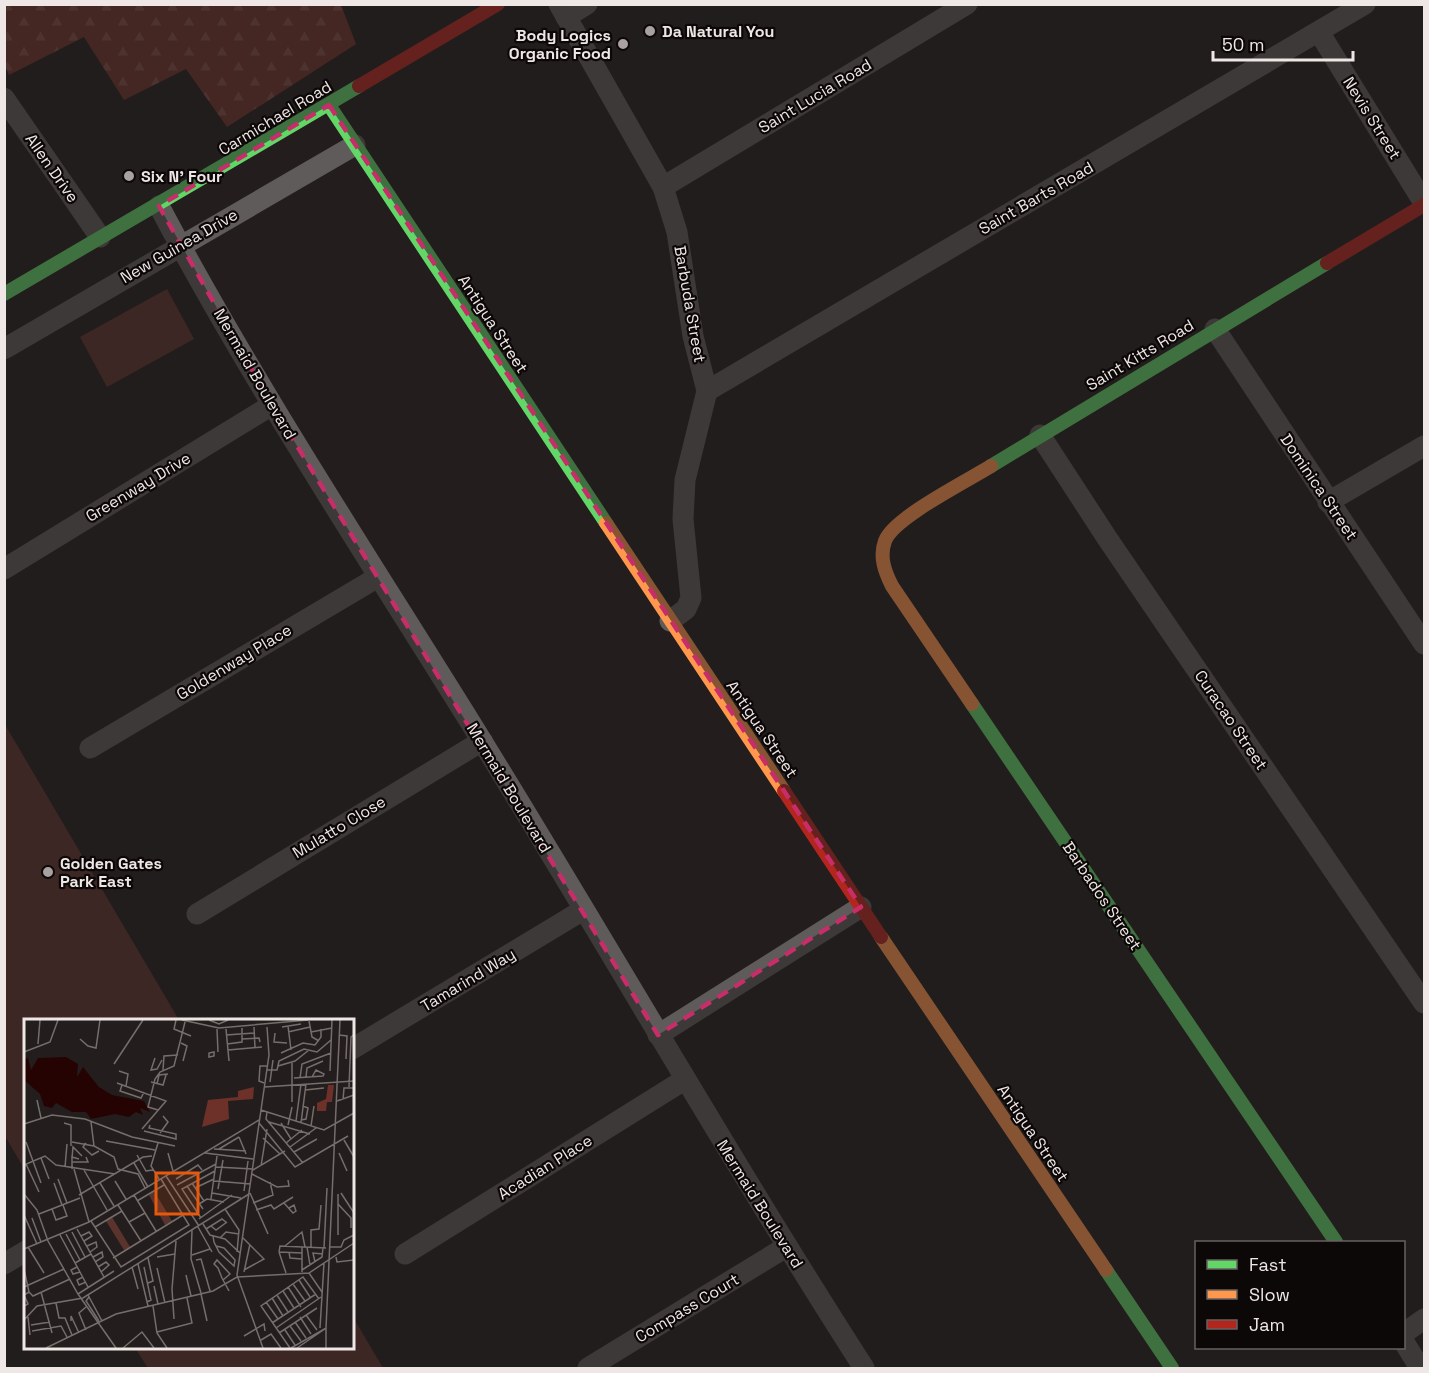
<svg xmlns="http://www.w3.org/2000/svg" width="1429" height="1373" viewBox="0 0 1429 1373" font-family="'Space Grotesk',sans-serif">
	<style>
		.grass { fill: #5b332d }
		.forest { fill: url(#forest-firs) }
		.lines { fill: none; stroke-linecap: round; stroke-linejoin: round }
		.street { stroke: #5e5b5a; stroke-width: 21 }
		.fast { stroke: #63d668; stroke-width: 14 }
		.slow { stroke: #ff974d; stroke-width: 14 }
		.jam { stroke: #b3261e; stroke-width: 14 }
		.marked { fill: none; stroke: #c62d69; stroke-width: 4.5; stroke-dasharray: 12 8; stroke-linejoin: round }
		.poi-dot { fill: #a8a1a0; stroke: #0c0807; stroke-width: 2 }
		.labels { text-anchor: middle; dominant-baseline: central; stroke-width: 4.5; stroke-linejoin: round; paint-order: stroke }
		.poi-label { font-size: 16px; font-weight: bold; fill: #efe7e6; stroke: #0c0807; text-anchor: start }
		.street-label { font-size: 16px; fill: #efe7e6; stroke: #0c0807 }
		.inset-road { fill: none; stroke: #756e6d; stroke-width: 1.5 }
		.view { fill: #e8590c; fill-opacity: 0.15; stroke: #e8590c; stroke-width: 3 }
		.inset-edge { fill: none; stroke: #efe7e6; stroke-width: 3 }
	</style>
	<defs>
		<pattern id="forest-firs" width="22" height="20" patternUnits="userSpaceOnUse" patternTransform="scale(1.5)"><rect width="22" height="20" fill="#6d3129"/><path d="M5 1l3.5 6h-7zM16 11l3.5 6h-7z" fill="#824f48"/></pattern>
	</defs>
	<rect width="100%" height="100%" fill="#231e1d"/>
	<!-- grass -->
	<g class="grass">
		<polygon points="167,289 194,339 107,387 80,337"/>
		<polygon points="4,723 179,1020 26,1020 25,1170 5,1136"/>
		<polygon points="353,1317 383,1368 148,1368 135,1348 352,1348"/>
	</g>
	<!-- forest -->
	<polygon class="forest" points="4,5 341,5 356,44 227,127 186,69 124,100 84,37 9,75 5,66"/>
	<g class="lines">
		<!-- street -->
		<g class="street">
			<polyline points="559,4 663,187 677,232 693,336 707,391 685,480 683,519 691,598 686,609 670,621"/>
			<polyline points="566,17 587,4"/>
			<polyline points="1319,32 1424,203"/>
			<polyline points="4,98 100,237"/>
			<polyline points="663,187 967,4"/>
			<path d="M159 206C256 389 371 562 480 738 609 947 731 1161 864 1368"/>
			<polyline points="1215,329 1424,644"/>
			<polyline points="4,349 355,145"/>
			<polyline points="707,391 1365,4"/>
			<polyline points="1040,435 1107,538 1424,1003"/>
			<polyline points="1328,502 1424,446"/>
			<polyline points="4,569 272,405"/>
			<polyline points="90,748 378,577"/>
			<polyline points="197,914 482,741"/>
			<polyline points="658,1035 861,907"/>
			<polyline points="352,1049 583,910"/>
			<polyline points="405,1254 684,1080"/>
			<polyline points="4,1264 26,1251"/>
			<polyline points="1404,1333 1424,1319"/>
			<polyline points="1404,1342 1420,1368"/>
			<polyline points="588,1368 786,1247"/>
		</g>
		<!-- fast -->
		<g class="fast">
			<polyline points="329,105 606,523"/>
			<polyline points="4,294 359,86"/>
			<polyline points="991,466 1327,263"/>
			<polyline points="972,704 1336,1242"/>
			<polyline points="1106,1270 1172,1368"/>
		</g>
		<!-- slow -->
		<g class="slow">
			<polyline points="606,523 784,791"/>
			<path d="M972 704 892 586C885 572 879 557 885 541 893 518 967 481 991 466"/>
			<polyline points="881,937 1106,1270"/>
		</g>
		<!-- jam -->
		<g class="jam">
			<polyline points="359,86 498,4"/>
			<polyline points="1327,263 1424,205"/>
			<polyline points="784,791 881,937"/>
		</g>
	</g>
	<!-- marked area -->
	<path d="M0 0H1429V1373H0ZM329 105 861 907 658 1035 272 405 159 206Z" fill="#231e1d" fill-opacity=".55" fill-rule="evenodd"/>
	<path class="marked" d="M329 105 861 907 658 1035 272 405 159 206Z"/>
	<!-- markers -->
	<g class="poi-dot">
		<circle cx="650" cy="31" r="6"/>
		<circle cx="623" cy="44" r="6"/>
		<circle cx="129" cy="176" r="6"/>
		<circle cx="48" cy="872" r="6"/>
	</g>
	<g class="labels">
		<!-- poi labels -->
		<g class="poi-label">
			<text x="662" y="31">Da Natural You</text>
			<text x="611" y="35" text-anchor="end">Body Logics<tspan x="611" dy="18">Organic Food</tspan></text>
			<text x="141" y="176">Six N' Four</text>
			<text x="60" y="863">Golden Gates<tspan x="60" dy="18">Park East</tspan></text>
		</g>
		<!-- street labels -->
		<g class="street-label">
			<text transform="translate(815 96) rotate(-31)">Saint Lucia Road</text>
			<text transform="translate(275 118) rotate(-31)">Carmichael Road</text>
			<text transform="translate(1372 118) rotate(58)">Nevis Street</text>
			<text transform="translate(52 168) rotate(55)">Allen Drive</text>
			<text transform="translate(1036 198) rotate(-30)">Saint Barts Road</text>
			<text transform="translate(179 246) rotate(-30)">New Guinea Drive</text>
			<text transform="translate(690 304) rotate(80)">Barbuda Street</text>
			<text transform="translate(493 324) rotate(57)">Antigua Street</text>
			<text transform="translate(1140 355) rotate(-31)">Saint Kitts Road</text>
			<text transform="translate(255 374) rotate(60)">Mermaid Boulevard</text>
			<text transform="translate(138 487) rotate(-31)">Greenway Drive</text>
			<text transform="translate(1319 487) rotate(56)">Dominica Street</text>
			<text transform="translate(234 662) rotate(-31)">Goldenway Place</text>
			<text transform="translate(1231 720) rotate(56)">Curacao Street</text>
			<text transform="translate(762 729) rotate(56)">Antigua Street</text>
			<text transform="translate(509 788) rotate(59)">Mermaid Boulevard</text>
			<text transform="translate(339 827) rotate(-31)">Mulatto Close</text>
			<text transform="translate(1102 896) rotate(56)">Barbados Street</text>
			<text transform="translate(468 980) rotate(-31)">Tamarind Way</text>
			<text transform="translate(1033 1133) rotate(56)">Antigua Street</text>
			<text transform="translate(545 1167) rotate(-32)">Acadian Place</text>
			<text transform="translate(760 1204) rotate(58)">Mermaid Boulevard</text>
			<text transform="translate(687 1308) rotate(-31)">Compass Court</text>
		</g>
	</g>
	<!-- overview -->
	<g transform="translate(24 1019)">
		<rect width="330" height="330" fill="#231e1d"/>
		<path d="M130 172 148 202 141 206 125 176ZM88 198 106 228 100 231 82 202Z" fill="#5b332d"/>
		<path d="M304 66H310L308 83H303L302 92H293V84L302 80ZM230 68 229 80 204 82 205 100 178 108 184 81 214 78V72Z" fill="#6d3129"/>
		<path d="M42 38 54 45 53 58 59 48 75 68 88 76 120 82 126 93 116 89 119 96 112 93 105 98 91 95 67 100 62 93H48L32 84 28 89 20 87 16 75 0 61V40L4 39 7 51 14 39Z" fill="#260303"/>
		<path class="inset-road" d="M152 1 150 10 167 17M158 1 195 9 284 1M185 1 195 5 204 1M285 2 288 18 295 22M264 7 267 31M230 8 231 29M258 8 277 5M193 10 194 33M202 10 205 42M264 13 286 8M287 13 308 9M251 14 250 23 263 24M202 16 230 14M315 16 323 17 322 40M56 20 64 27 72 29 76 1M218 20 235 19 236 23M157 24 163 27 159 42M14 25 16 1M203 25 218 23V9M204 31 238 28M0 33 26 23 34 1M190 33V37L185 38V34ZM257 34 279 24 291 26 297 18V10M131 39 127 51 133 50 138 41M90 45 119 1M254 47 271 42 285 31M139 51 140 37 154 36M243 51H253L255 42 280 30 293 33 307 21M95 52 104 55 102 67M306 52 308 1M282 58 283 49 299 42M270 59 299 57 300 55 292 51 288 58M276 59 278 45 307 34M127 63 139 66 142 56M246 63 249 41M93 64 142 82 118 110M240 64 235 62 236 47H243M133 65 135 56 144 55M98 66 96 72 117 79 120 73M240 68 330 62M325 68 327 18 330 16M281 71 300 69M13 81 17 99M319 81 320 69H330M313 82 330 76M268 83V44M134 91 124 88 131 60 136 53 150 47 161 3M237 91 300 111 330 94M243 93 242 100 279 144M277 101 282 100 284 89 279 87M272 102 277 65M67 103 70 127 90 138 94 150 114 155 121 169M245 103 286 115M40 104 47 106V127M235 104 271 148 324 117M257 104 267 120M277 104 282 65M0 105 28 96 61 100 108 118 151 127M264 106 268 88M287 107 290 87M120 112 152 120V115L125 109 126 106M136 114 144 103 139 97M215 118 222 135M239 119 256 135M320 121 330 138M82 122 131 131M2 123 17 164M48 123 70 127M62 124 59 128 68 136 75 132M134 124 127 147 135 160M262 124 278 111M266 128 292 109M190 130 222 132M195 130 215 118M270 133 293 120M144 134 149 152M181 134 229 140M315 134 323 152M113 136 122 152 129 151M17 139 25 160M48 139 49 128 58 137M48 143H64L62 138M110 144 124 168M2 145 15 173M0 146 21 137 32 146 91 155M237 147 243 110M41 148 43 125M192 148 229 150M48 150V138L55 140M50 150 65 203M60 151 83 191M229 151 261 132M228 155 253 168 265 167 264 161M142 157 175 207M34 160 43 184M152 160 174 146 178 151M91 162 102 180M190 162 227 165M30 164 38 186M76 164 90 187M168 164 180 182M153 166 192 145M163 167 179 190M171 169 190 160M194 170 199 141M220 172 224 142M188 174 217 179M226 174 244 215M317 174 330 194M0 175 13 191 24 222 54 275 92 329M55 176 119 138 128 137M110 176 132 212M187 180 193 137M113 182 140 166M229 184 249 176 246 163M260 184 269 194 272 192 270 186 265 189M175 185 183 180 200 183M314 185 327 199V209M94 186 117 222M28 190 32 201 43 197 39 186M201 190 215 211 213 233M232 191 247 186 250 190 269 178M15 195 56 179M0 196 13 225M8 199 17 223M177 199 158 170 191 152M175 200 208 176M67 202 97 248 165 206 137 160M105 203 121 194M179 205 186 216 201 220 216 234M187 207 192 211 203 203M71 208 98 192M174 208 188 233M53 210 80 258M182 210 198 200 203 204M168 211 167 240 177 274M48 213 61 238M42 215 56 241M36 216 64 268M314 216V175M57 217 65 213 68 217 60 222M189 217 190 223 195 233 210 247 211 241 200 229 192 227M196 219 202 213 215 215M219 219 240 240 220 251M63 227 72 223 73 228 66 233M261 227 278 213 281 228M4 228 20 254M278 228V253M283 228 286 246M287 228V211L295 210 297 186M306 228H317L320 221 330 216M300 229 303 169M0 230 65 203 235 101M255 233 256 227 302 229M255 233 262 254M255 233 278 234M265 233 266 239 278 240M168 236 186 230M69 238 78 233 79 238 71 243M133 238 151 235M312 238 313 243 330 241M89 239 159 196M172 241 177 240 186 272M291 243 289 234 299 235M51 244 67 235M114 245 124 287M53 248 47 251 49 255 56 253M74 248 82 243 85 246 77 253M108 248 114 270M120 248 127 281 123 283M133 249 141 284M0 250 5 273M278 251 298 238 299 229M220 253 226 225M285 254 298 273M162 256 167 277M59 258 53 261 55 266 62 263M199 261 206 255 193 241 190 245 194 249 198 259 205 272M275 261 286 278M124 264 129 262 124 239M269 265 281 282M130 267 134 285M0 268 40 250M264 268 277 288M259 272 270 289M5 273 9 277 46 260M17 273 28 314M54 275 90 252M177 275 183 302M64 276 78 302M253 276 264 293M65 278 62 282 75 302M248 279 259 297M242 283 254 300M32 284 35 299H41L48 316M0 287 4 285 0 276 5 273M129 287 133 314 143 329M62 288 55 294 62 311M282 296 293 311M4 298 6 316M276 298 287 315M150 300 148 270 152 222M0 301 13 287 59 279 225 175M47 302V297L55 314M271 303 282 319M248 304 292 275M7 306 26 303M266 307 277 322M252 309 297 278M296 309 300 244M261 311 271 326M8 312 37 307 43 318M133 313 168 304 163 279M255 314 293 289M220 317 240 305 241 312M237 321 247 315 257 329M22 329 92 295 189 272 213 258 285 254 330 224M99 329 118 313 130 329M239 329 213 256 245 36 243 8M266 329 237 287 279 258 295 280M267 329 302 309V329M273 329 302 309 316 1"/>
		<path class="view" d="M132 154H174V195H132Z"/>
		<rect width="330" height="330" class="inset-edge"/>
	</g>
	<!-- border -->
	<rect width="1429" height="1373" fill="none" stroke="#efe7e6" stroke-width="12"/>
	<!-- legend -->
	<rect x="1195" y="1241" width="210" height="108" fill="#0c0807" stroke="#676160" stroke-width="1.5"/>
	<rect x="1207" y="1260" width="30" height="9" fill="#63d668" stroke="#676160" stroke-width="1.5"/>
	<text x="1249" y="1271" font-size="18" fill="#efe7e6">Fast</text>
	<rect x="1207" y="1290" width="30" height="9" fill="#ff974d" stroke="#676160" stroke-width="1.5"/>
	<text x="1249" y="1301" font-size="18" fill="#efe7e6">Slow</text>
	<rect x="1207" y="1320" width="30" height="9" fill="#b3261e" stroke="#676160" stroke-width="1.5"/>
	<text x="1249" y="1331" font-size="18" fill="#efe7e6">Jam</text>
	<!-- scale -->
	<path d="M1213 51v9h140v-9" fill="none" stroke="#efe7e6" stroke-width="3"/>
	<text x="1222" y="51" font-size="18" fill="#efe7e6" stroke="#0c0807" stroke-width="4.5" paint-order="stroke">50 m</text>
</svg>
